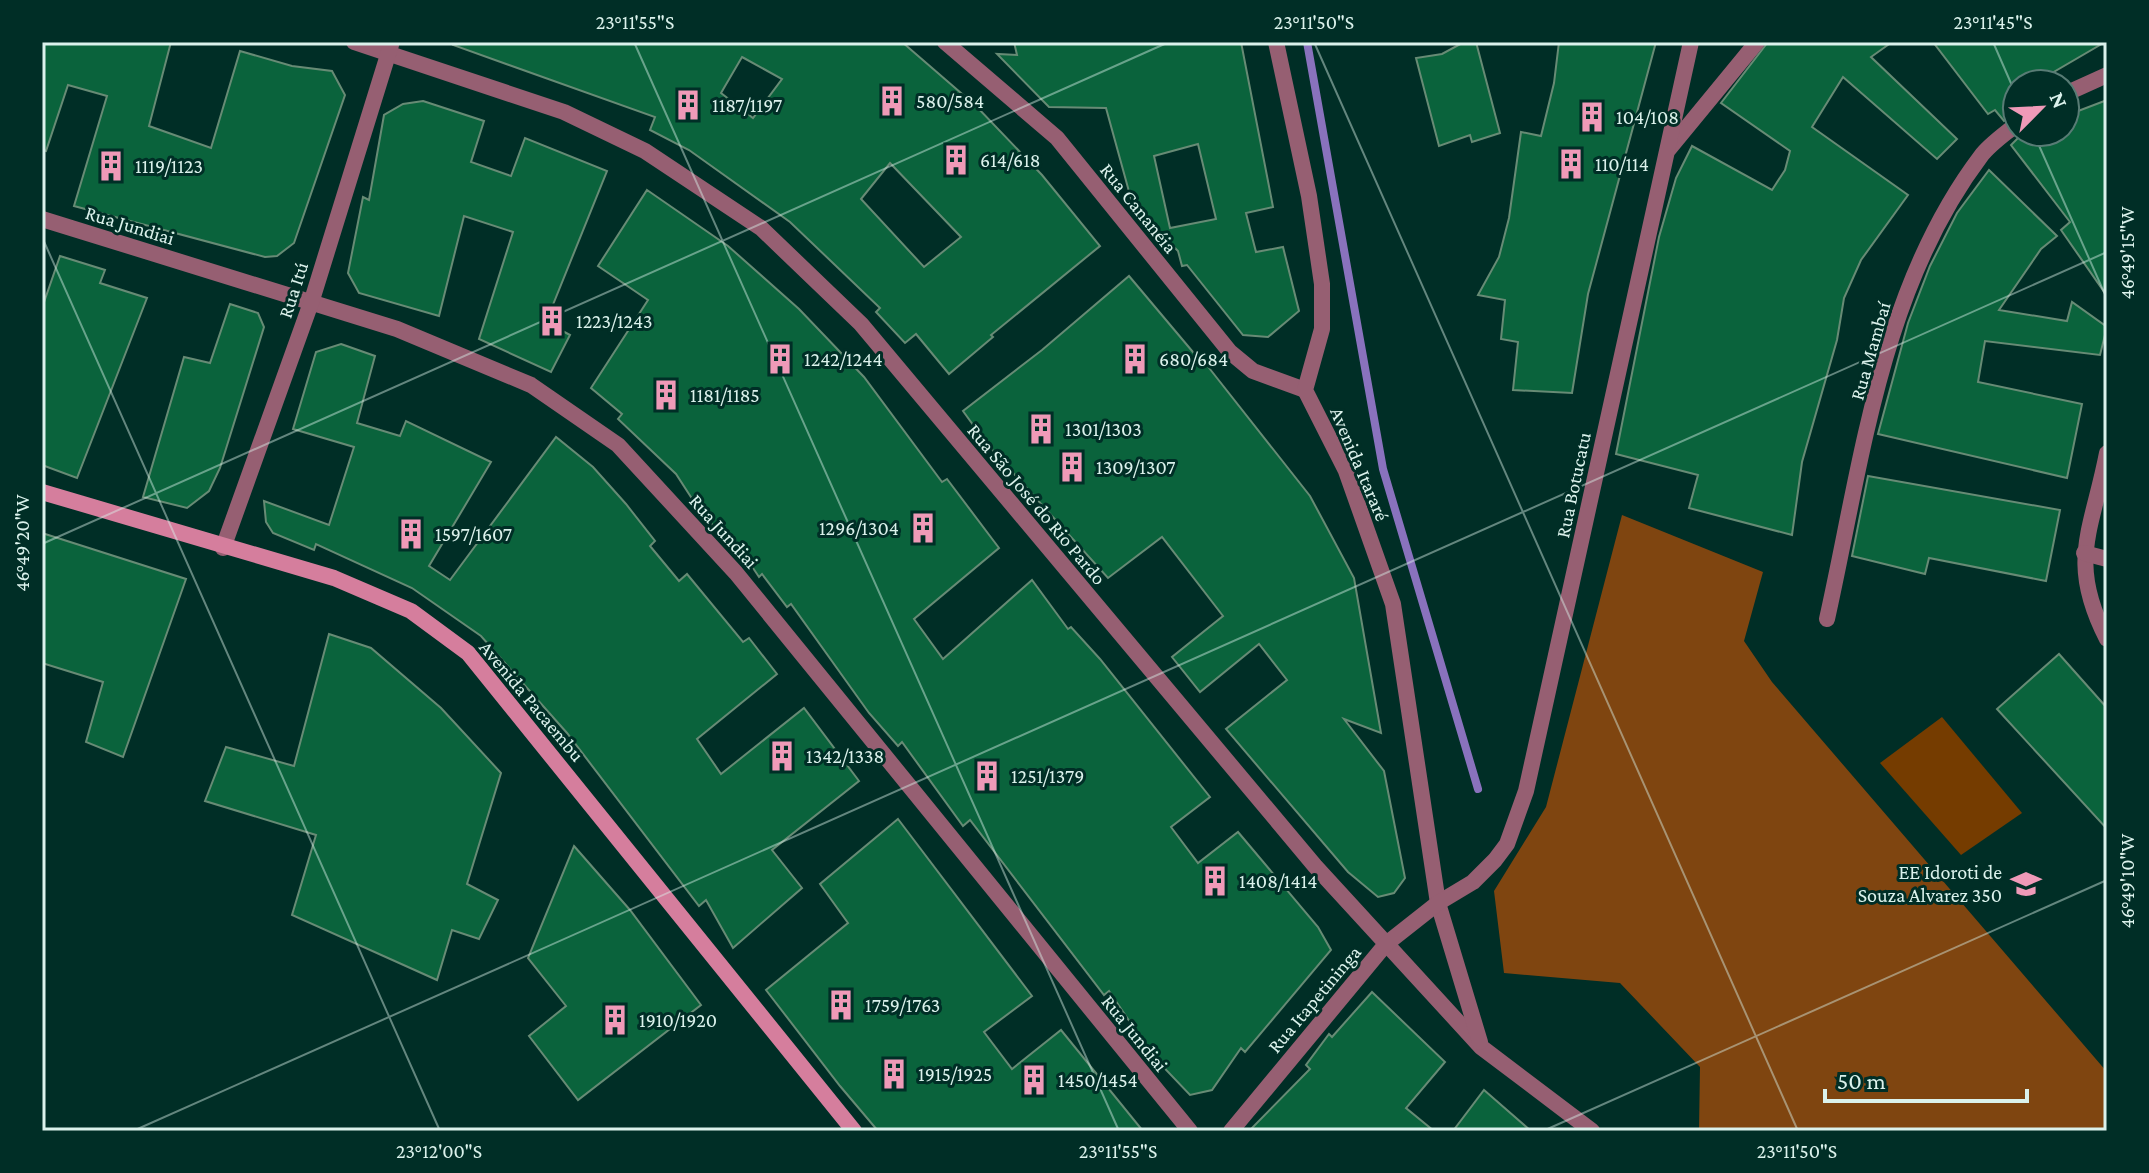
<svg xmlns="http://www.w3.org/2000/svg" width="2149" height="1173" viewBox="0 0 2149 1173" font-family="'Crimson Pro',serif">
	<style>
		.green { fill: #753c00 }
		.forest { fill: #7f4510 }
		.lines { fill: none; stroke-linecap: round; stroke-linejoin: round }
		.stream { stroke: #8972bd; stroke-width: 8 }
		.building { fill: #0a633c; stroke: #678b75; stroke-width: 2; fill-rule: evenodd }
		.street { stroke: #965f72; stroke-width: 16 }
		.secondary { stroke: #d57e9d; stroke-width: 16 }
		.ticks { fill: none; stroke: #dbf2ec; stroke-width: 2; stroke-opacity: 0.45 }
		.labels { text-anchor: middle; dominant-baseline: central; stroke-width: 6; stroke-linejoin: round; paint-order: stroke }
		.poi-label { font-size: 20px; fill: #dbf2ec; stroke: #002e26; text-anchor: start }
		.street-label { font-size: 20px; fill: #dbf2ec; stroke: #002e26 }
		.neatline { fill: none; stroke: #dbf2ec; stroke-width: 3 }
		.ticks-label { font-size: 20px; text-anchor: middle; fill: #dbf2ec }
	</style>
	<rect width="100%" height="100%" fill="#002e26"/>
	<!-- green -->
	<polygon class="green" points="1942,717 2022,813 1961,855 1880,763"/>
	<!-- forest -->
	<polygon class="forest" points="1622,515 1763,572 1744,641 1772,682 2107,1072 2107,1131 1699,1131 1700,1067 1620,983 1504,973 1494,891 1546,807"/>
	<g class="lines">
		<!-- stream -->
		<polyline class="stream" points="1307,42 1383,469 1478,789"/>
	</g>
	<!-- building -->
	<g class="building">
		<polygon points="42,42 171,42 149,126 211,148 240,51 292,66 332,71 345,95 294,243 277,256 265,257 74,206 107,96 68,85 46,151 42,150"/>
		<path d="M454 42H902L976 106 1042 175 1100 246 991 335 993 337 949 374 916 334 905 343 876 312 880 308 790 222 689 150 650 130 655 117 453 45ZM742 57 782 79 753 118 721 93ZM890 163 961 237 924 267 861 199Z"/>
		<path d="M1014 42H1241L1273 207 1246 213 1256 252 1283 247 1299 311 1268 337 1243 335 1187 265 1182 266 1178 251 1133 206 1106 108 1049 107 997 54 1017 55ZM1198 144 1216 219 1170 228 1154 156Z"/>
		<polygon points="1464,42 1476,42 1500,133 1472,142 1470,135 1439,146 1416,58 1442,54"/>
		<polygon points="1559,42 1656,42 1588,294 1572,393 1513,390 1518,342 1501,339 1505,300 1478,295 1499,257 1509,218 1521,132 1541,136 1554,83"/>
		<polygon points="1768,42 1892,42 1871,57 1957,139 1937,159 1843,77 1812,127 1908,195 1861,260 1844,298 1837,340 1802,462 1792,535 1689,508 1698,475 1616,454 1659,237 1676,178 1692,146 1772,190 1785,170 1790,151 1721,103"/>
		<polygon points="1933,42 2105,42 2033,84 2017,84 2017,113 2004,121 1995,110 1988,114"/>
		<polygon points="2107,100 2107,296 2061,230 2070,222 2011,145 2024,132 2065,132 2065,116"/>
		<polygon points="423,101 484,121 471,162 511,176 525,138 607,171 546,322 570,335 551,372 479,339 513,232 464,216 439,316 359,293 348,273 363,197 369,200 384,115 403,104"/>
		<polygon points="1989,170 2057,236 2041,249 1999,310 2067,321 2072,302 2107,327 2100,355 1985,341 1978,382 2082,404 2067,478 1878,434 1908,323 1930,266 1957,213"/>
		<polygon points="647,190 728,246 799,309 864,377 942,482 947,479 999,548 914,619 943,659 1032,580 1068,629 1071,627 1100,659 1210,797 1171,827 1198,863 1238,832 1318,927 1331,950 1245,1052 1241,1048 1212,1090 1190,1095 1130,1032 1134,1028 1109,991 1104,995 970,820 963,826 902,742 898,746 869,713 791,604 787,607 762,574 759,577 733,538 728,543 698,508 676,474 618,419 622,414 591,388 648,300 598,266"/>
		<polygon points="60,256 105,270 100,283 147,298 77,478 42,465 42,308"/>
		<polygon points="1129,276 1203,364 1202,359 1310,496 1354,578 1381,733 1344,719 1384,771 1405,878 1394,893 1378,897 1348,872 1226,729 1287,680 1259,644 1200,692 1172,657 1223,616 1162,537 1108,578 987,444 963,411 1042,350"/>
		<polygon points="230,304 258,313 264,327 220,468 209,491 187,508 143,497 184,357 210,363"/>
		<polygon points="341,344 375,356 357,423 400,436 406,421 491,462 429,566 450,580 556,437 593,467 626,504 655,541 650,546 679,581 687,574 743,642 749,638 777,674 697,739 721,774 804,708 859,781 772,850 802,888 733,948 706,900 699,906 567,733 481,636 412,588 316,544 314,550 273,533 266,522 264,501 329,525 354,447 293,429 316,352"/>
		<polygon points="1868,476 2060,510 2046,581 1929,558 1925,574 1852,556"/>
		<polygon points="42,533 186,579 123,757 86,742 103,682 42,663"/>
		<polygon points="329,634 371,648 441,708 501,773 467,884 498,900 479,939 452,930 437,980 292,915 316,835 205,801 226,747 294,766"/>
		<polygon points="2059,654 2107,708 2107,829 1997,709"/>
		<polygon points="898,819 1032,996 984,1032 1012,1069 1061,1030 1143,1131 878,1131 840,1086 766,990 848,923 820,884"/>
		<polygon points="574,846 630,910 701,1005 578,1100 529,1036 566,1006 528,958"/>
		<polygon points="1372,992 1445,1062 1406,1108 1434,1131 1249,1131 1310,1069 1306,1065 1329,1034 1332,1037"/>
		<polygon points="1484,1090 1531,1131 1453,1131"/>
	</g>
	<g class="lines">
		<!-- street -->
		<g class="street">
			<polyline points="354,42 564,112 645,151 761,228 861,324 1315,866 1481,1047 1592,1131"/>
			<polyline points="945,42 1057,138 1230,352 1253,371 1305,390"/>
			<polyline points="1276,42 1309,196 1322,284 1322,329 1305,390 1346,471 1393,604 1438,903 1480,1042"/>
			<polyline points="2065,94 2107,75"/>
			<polyline points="1669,149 1757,42"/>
			<polyline points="42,219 397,329 531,385 618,445 736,573 1190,1131"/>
			<path d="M2107 453C2092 531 2067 561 2107 639"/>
			<polyline points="223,548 312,300 391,45"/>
			<polyline points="2084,553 2107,559"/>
			<path d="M1827 619C1862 462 1881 288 1981 156 1990 144 2005 134 2017 124"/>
			<polyline points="1231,1131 1386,944 1438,903 1473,882 1495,860 1507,844 1526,791 1691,42"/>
		</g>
		<!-- secondary -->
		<polyline class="secondary" points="42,492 334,578 411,611 468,653 854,1131"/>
	</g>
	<!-- ticks -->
	<path class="ticks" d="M634 42 1119 1131M1314 42 1798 1131M1993 42 2017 97M2033 132 2107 299M42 237 440 1131M42 544 1169 42M133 1131 2107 252M1543 1131 2107 880"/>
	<!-- icons -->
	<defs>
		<g id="building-bare" transform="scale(2.4)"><path d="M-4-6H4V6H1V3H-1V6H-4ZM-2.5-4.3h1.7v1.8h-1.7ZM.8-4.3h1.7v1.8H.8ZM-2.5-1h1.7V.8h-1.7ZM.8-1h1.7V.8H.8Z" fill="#ef9ab8" stroke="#002e26" stroke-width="2.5" paint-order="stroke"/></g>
		<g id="school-bare" transform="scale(2.4)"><path d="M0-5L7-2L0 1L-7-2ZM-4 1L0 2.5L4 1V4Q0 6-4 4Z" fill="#ef9ab8" stroke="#002e26" stroke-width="2.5" paint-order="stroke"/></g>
	</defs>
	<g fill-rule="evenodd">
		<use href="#building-bare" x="892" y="101"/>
		<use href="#building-bare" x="688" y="105"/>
		<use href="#building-bare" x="1592" y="117"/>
		<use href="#building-bare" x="956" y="160"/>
		<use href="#building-bare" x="1571" y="164"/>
		<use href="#building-bare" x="111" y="166"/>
		<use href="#building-bare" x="552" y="321"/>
		<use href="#building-bare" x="780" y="359"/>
		<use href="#building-bare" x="1135" y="359"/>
		<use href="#building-bare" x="666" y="395"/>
		<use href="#building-bare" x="1041" y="429"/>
		<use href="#building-bare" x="1072" y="467"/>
		<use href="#building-bare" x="923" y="528"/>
		<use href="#building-bare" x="411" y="534"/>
		<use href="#building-bare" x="782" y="756"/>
		<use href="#building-bare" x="987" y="776"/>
		<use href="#building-bare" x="1215" y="881"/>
		<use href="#school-bare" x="2026" y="884"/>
		<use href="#building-bare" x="841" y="1005"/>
		<use href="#building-bare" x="615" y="1020"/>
		<use href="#building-bare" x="894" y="1074"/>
		<use href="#building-bare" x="1034" y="1080"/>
	</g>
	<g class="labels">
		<!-- poi labels -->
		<g class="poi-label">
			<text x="916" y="101">580/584</text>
			<text x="712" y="105">1187/1197</text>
			<text x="1616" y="117">104/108</text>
			<text x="980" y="160">614/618</text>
			<text x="1595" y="164">110/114</text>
			<text x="135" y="166">1119/1123</text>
			<text x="576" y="321">1223/1243</text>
			<text x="804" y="359">1242/1244</text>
			<text x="1159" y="359">680/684</text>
			<text x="690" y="395">1181/1185</text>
			<text x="1065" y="429">1301/1303</text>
			<text x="1096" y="467">1309/1307</text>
			<text x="899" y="528" text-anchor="end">1296/1304</text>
			<text x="435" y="534">1597/1607</text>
			<text x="806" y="756">1342/1338</text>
			<text x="1011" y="776">1251/1379</text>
			<text x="2002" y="872" text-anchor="end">EE Idoroti de<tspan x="2002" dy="23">Souza Alvarez 350</tspan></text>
			<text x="1239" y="881">1408/1414</text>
			<text x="865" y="1005">1759/1763</text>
			<text x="639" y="1020">1910/1920</text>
			<text x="918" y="1074">1915/1925</text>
			<text x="1058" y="1080">1450/1454</text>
		</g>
		<!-- street labels -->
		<g class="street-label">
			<text transform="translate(1139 208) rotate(51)">Rua Cananéia</text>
			<text transform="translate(130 225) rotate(17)">Rua Jundiai</text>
			<text transform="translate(293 290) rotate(-72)">Rua Itú</text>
			<text transform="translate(1870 351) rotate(-74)">Rua Mambaí</text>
			<text transform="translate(1360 464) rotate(67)">Avenida Itararé</text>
			<text transform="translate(1573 485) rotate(-78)">Rua Botucatu</text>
			<text transform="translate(1037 504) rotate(50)">Rua São José do Rio Pardo</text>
			<text transform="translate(724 531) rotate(48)">Rua Jundiai</text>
			<text transform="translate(532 701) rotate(50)">Avenida Pacaembu</text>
			<text transform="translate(1314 999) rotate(-50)">Rua Itapetininga</text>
			<text transform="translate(1135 1033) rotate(51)">Rua Jundiai</text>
		</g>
	</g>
	<!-- border -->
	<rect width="2149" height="1173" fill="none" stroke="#002e26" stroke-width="88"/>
	<!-- north arrow -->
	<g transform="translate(2041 108) rotate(66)"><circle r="38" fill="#002e26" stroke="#587c75" stroke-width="2"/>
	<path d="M0-6L14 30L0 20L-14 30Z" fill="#ef9ab8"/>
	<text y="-12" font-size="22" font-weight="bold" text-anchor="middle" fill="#dbf2ec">N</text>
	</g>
	<!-- scale -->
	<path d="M1825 1089v12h202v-12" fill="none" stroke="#dbf2ec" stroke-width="4"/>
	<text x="1837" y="1089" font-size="24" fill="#dbf2ec" stroke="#002e26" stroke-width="6" paint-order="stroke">50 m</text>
	<rect x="44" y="44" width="2061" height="1085" class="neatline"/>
	<g class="ticks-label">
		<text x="635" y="29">23°11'55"S</text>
		<text x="1314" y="29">23°11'50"S</text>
		<text x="1993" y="29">23°11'45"S</text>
		<text transform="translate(2127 253) rotate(-90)" y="7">46°49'15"W</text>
		<text transform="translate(22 543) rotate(-90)" y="7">46°49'20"W</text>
		<text transform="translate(2127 881) rotate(-90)" y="7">46°49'10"W</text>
		<text x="439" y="1158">23°12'00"S</text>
		<text x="1118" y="1158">23°11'55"S</text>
		<text x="1797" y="1158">23°11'50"S</text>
	</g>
</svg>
